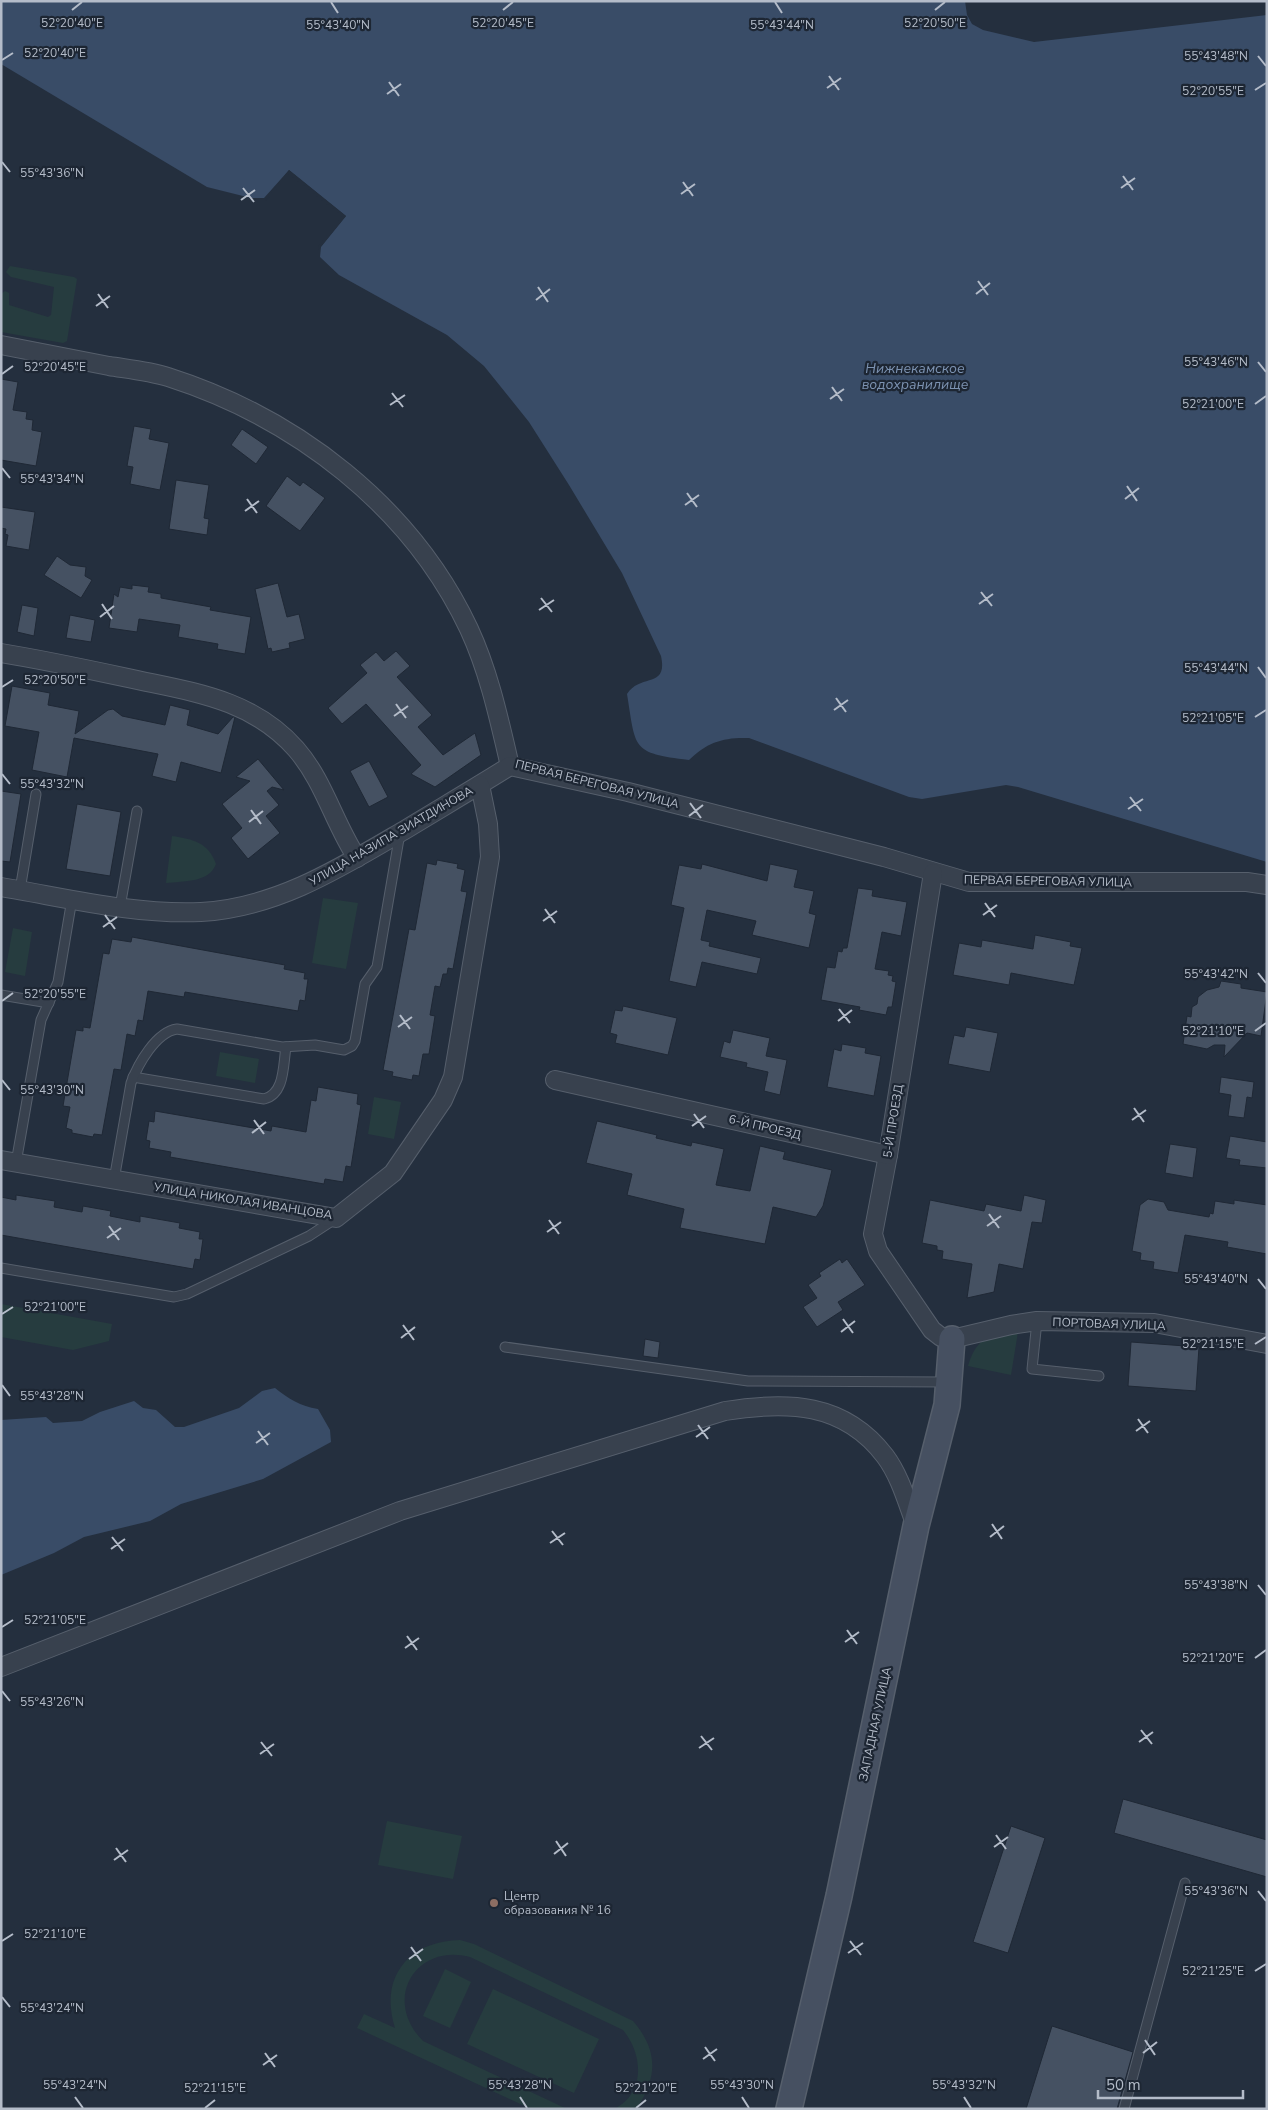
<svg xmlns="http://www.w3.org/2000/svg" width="1268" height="2110" viewBox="0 0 1268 2110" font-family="'Nunito Sans',sans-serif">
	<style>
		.green { fill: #263c3f }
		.water { fill: #394c67 }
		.pier { fill: #242f3e }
		.building { fill: #455162; stroke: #1f2835 }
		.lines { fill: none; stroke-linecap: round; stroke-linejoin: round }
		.lane-casing { stroke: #565f6c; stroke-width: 11 }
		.street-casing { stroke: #565f6c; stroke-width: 20 }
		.secondary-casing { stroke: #565f6c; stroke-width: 28 }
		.lane { stroke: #38414e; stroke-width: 9 }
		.street { stroke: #38414e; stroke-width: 18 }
		.secondary { stroke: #465061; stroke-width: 25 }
		.ticks { fill: none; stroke: #b4bcc9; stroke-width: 2 }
		.education-dot { fill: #8d6e63; stroke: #1d2633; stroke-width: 2 }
		.labels { text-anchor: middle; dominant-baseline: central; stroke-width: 4.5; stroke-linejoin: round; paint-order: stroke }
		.street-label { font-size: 12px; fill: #b4bcc9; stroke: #1d2633 }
		.poi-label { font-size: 12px; fill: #b4bcc9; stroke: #1d2633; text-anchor: start }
		.water-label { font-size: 14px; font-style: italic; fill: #7c92b1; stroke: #1d2633 }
		.ticks-label { font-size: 12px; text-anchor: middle; fill: #b4bcc9; stroke: #1d2633; stroke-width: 4.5; stroke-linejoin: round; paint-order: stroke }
	</style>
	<rect width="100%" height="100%" fill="#242f3e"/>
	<!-- green -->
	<g class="green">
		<polygon points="10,266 74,277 77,279 67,341 63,343 1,332 1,294 5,291 9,293 9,305 48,317 51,315 54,287 11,277 6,272"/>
		<path d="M172 836C193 839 209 843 216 864 209 883 183 881 166 883Z"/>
		<polygon points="323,898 358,903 346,969 312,963"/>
		<polygon points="13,928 32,932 25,976 5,972"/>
		<polygon points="220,1052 259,1059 255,1083 216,1076"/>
		<polygon points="374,1097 401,1102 394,1139 368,1134"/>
		<polygon points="1,1304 112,1324 109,1341 73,1350 1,1337"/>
		<path d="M1018 1332 1011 1375 968 1366C977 1336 990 1335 1018 1332Z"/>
		<polygon points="387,1821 462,1836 453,1879 378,1865"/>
		<path d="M460 1940 474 1944 633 2021C658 2050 658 2077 637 2108L614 2109C646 2093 643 2054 623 2030L470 1957C415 1943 382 2000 423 2041L567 2109H531L357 2028 364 2014 395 2028C379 1978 408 1941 460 1940Z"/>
		<polygon points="445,1969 471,1982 450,2028 423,2016"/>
		<polygon points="493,1989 599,2039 574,2093 467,2044"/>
	</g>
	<!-- water -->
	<g class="water">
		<path d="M1 1H965L967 15 972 24 983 30 1034 42 1267 15V862L1018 787 1006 785 922 799 909 797 749 738C724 737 707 742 689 760 631 753 636 749 627 694 641 673 668 689 661 656L622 573 569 485 529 422 484 366 447 335 339 275 320 257 321 247 346 216 289 170 264 198H251L207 187 1 64Z"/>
		<path d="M275 1388C289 1399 300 1406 318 1409L330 1430 331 1442 263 1479 181 1504 150 1521 84 1537 54 1553 1 1575V1420L46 1417 53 1423 82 1421 100 1412 134 1401 143 1408 156 1410 175 1427H184L239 1408 262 1391Z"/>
	</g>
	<!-- pier -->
	<polygon class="pier" points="289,170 346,216 318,250 319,245 342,216 289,174 272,195 265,201"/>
	<!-- building -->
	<g class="building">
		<polygon points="1,379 18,382 13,410 27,412 26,419 33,420 32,430 42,432 36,466 1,460"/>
		<polygon points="134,426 151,429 149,439 169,443 160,490 130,484 133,467 127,466"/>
		<polygon points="242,429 268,447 256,464 231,445"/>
		<polygon points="287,476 300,486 303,482 325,498 300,531 266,506"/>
		<polygon points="176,480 209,485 204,518 209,519 207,535 169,529"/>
		<polygon points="1,507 35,512 29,550 6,546 8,535 5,534 6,529 1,528"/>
		<polygon points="57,556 70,565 86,567 85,576 92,580 81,598 44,575"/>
		<polygon points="278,583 287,617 299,614 305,639 289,643 290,648 272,652 271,648 268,649 255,589"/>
		<polygon points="132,585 149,587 148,592 161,594 161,598 211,607 210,610 251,617 245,654 217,649 218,644 178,637 180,625 139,619 137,632 109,628 114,594 118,597 120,587 132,589"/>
		<polygon points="22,605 38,608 34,636 17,632"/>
		<polygon points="70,615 95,620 91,642 66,638"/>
		<polygon points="396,651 410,666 397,677 432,715 418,727 443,755 475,733 481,755 435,787 411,774 421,765 366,704 342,724 328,708 367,673 360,665 376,652 384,661"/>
		<polygon points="12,686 50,693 48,705 79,711 75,734 108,710 113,709 122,716 165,725 170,705 190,710 187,725 218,734 233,717 235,717 221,773 181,762 176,782 152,776 158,754 74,738 67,777 32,770 39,732 5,726"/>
		<polygon points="258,759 284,790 272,787 267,791 279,805 266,816 280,833 248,859 231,838 242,828 222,804 250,781 236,777"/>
		<polygon points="369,761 388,797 369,807 350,771"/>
		<polygon points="1,791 21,794 10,862 1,861"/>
		<polygon points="77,804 121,812 110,876 66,869"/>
		<polygon points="437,860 458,864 457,868 465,870 461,891 467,892 453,969 448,968 447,974 443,974 440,987 435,986 430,1015 435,1016 429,1054 423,1054 419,1076 413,1075 412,1080 392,1076 393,1072 383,1070 409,929 415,930 427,863 436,865"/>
		<polygon points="702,864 767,881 770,864 798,870 794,887 814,891 809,913 816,915 809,948 752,935 756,921 707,910 701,940 710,942 709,946 761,958 757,974 702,962 696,987 669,981 684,908 671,905 679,865 701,869"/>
		<polygon points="858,888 873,890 872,896 907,902 901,936 882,932 875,969 889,971 888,975 893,976 892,981 896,982 892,1007 888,1007 886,1015 859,1010 860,1007 821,1000 827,967 835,968 838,951 842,952 843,948 847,948"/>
		<polygon points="1035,935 1071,942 1070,946 1082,948 1074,985 1011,973 1009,985 953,975 959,943 981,947 982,940 1033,949"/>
		<polygon points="132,937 285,965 284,969 305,973 304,979 308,979 305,1001 300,1000 298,1011 185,992 184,997 148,991 143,1021 138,1020 135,1036 127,1034 121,1070 114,1069 102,1135 94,1134 93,1137 72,1133 72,1130 66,1128 70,1107 63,1106 76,1030 83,1031 83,1027 90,1028 103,953 109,954 112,939 131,942"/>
		<polygon points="1221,981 1241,984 1241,988 1267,992 1261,1036 1247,1033 1224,1057 1225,1045 1214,1045 1207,1049 1183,1044 1187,1016 1191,1017 1192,1007 1197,1004 1198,997 1207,990 1219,987"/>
		<polygon points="623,1006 677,1018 668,1055 615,1043 617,1035 610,1033 615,1010 622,1011"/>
		<polygon points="966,1027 998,1033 990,1072 948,1064 954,1035 964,1037"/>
		<polygon points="733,1030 770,1038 766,1056 787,1060 780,1095 764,1091 768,1072 746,1067 747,1063 720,1057 724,1041 730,1043"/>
		<polygon points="842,1044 866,1048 865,1053 881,1056 874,1096 827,1087 834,1049 841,1051"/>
		<polygon points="1221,1077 1254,1082 1252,1098 1247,1097 1244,1118 1228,1116 1231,1095 1219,1093"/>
		<polygon points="318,1087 358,1094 357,1104 361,1105 351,1167 346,1166 343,1182 325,1179 324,1184 170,1157 171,1152 149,1148 150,1141 146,1140 149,1121 154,1122 155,1111 271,1131 272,1126 306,1132 311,1100 316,1101"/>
		<polygon points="597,1121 657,1135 656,1138 691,1146 692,1142 724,1149 716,1185 750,1191 760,1146 785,1152 783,1159 832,1170 823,1206 816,1217 773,1207 765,1244 680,1228 684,1209 627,1195 632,1174 586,1163"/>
		<polygon points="1230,1136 1267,1142 1267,1168 1239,1165 1240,1160 1226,1158"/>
		<polygon points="1170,1144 1197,1148 1193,1178 1165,1173"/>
		<polygon points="16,1195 55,1201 54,1207 82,1212 83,1206 111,1211 110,1216 140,1222 140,1216 180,1223 179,1228 200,1232 199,1239 203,1239 200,1260 195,1259 193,1269 1,1235 1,1197 16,1200"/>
		<polygon points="1024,1195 1046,1200 1042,1223 1032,1222 1023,1269 999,1264 994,1292 967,1298 972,1264 942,1259 943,1251 937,1250 937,1246 922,1243 930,1200 984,1211 986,1204 1021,1211"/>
		<polygon points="1148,1199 1164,1202 1168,1210 1209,1217 1210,1213 1213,1214 1215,1201 1234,1204 1234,1200 1267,1205 1267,1254 1227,1247 1228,1242 1185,1235 1178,1273 1153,1269 1154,1262 1140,1260 1141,1253 1132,1251 1140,1205"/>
		<polygon points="840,1259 842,1263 847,1259 865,1285 838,1302 843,1310 817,1327 803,1307 817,1298 808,1285 821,1276 819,1273"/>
		<polygon points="645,1339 660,1342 658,1358 643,1356"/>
		<polygon points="1131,1342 1199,1347 1196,1391 1128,1386"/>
		<polygon points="1123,1799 1267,1840 1267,1877 1114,1833"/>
		<polygon points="1011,1826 1045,1838 1008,1953 973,1942"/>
		<polygon points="1052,2026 1133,2052 1117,2109 1026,2109"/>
	</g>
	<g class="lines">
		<!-- lane casing -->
		<g class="lane-casing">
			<g id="lane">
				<polyline points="20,890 36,794"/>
				<polyline points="120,907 137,811"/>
				<polyline points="1,995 49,1003"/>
				<path d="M133 1077 264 1099C285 1094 283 1065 286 1047"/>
				<polyline points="16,1163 41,1020 58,982 72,899"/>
				<path d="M114 1180 131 1083C138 1064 156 1032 177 1029L282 1047 315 1045 344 1050 352 1046 355 1041 365 984 377 967 400 833"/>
				<polyline points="1,1268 174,1297 187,1294 309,1236 335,1219"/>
				<polyline points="1037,1321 1032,1369 1099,1376"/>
				<polyline points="505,1347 748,1381 947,1382"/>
				<polyline points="1124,2109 1185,1883"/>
			</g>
		</g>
		<!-- street casing -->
		<g class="street-casing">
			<g id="street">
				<path d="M1 345C37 352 73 359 109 366 128 369 149 371 168 377 296 418 411 506 469 629 489 672 499 719 510 766"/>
				<path d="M1 653C44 660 86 669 128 678 191 692 251 698 296 749 324 781 334 823 357 858"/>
				<polyline points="510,766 628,792 884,857 969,882 1247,882 1267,885"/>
				<polyline points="933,873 888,1155 873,1234 878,1251 932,1330 941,1337 952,1339 1011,1325 1037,1321 1154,1323 1267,1344"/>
				<path d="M1 887C67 898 134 915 201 912 276 908 340 868 403 831 439 809 475 788 510 766"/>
				<polyline points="555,1080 888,1155"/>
				<polyline points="1,1160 336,1218 393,1173 443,1100 453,1077 490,857 488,824 480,785"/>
				<path d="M1 1667 400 1511 725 1411C787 1401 844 1402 885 1456 900 1476 907 1502 916 1526"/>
			</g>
		</g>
		<!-- secondary casing -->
		<g class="secondary-casing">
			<polyline id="secondary" points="789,2109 839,1896 916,1526 947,1405 952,1339"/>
		</g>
		<!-- lane -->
		<use href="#lane" class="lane"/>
		<!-- street -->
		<use href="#street" class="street"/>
		<!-- secondary -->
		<use href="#secondary" class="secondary"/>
	</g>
	<!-- ticks -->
	<path class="ticks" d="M331 2 338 13M775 2 782 13M72 10 82 2M503 10 513 2M935 10 945 2M1258 56 1266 66M2 60 13 53M829 76 839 90M389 82 399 96M827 88 841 78M1255 90 1266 83M387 94 401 84M2 162 10 172M1123 176 1133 190M683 182 693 196M243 188 254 202M1121 188 1135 178M681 194 695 184M241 200 255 190M978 281 988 295M538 287 548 302M98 294 108 308M976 294 990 283M536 300 550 289M96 306 110 296M1258 362 1266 372M2 374 13 366M832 387 842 401M392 393 403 407M830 399 844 389M1255 404 1266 396M390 405 405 395M2 468 10 478M1127 486 1137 501M687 493 697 507M247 499 257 513M1125 499 1139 488M685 505 699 495M245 511 259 501M981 592 992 606M541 598 552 612M102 604 112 619M979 604 993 594M539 610 554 600M100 617 114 606M1258 667 1266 678M2 687 13 680M836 698 846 712M396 704 406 718M834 710 848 700M394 716 408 706M1255 717 1266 710M2 774 10 784M1130 797 1141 811M690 803 701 818M1128 809 1143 799M251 810 261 824M689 816 703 805M249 822 263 811M985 903 995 917M545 909 555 923M105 915 115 929M983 915 997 905M543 921 557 911M103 927 117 917M1258 973 1266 983M2 1001 13 993M839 1009 850 1023M400 1015 410 1029M838 1021 852 1010M398 1027 412 1017M1255 1031 1266 1023M2 1080 10 1090M1134 1108 1144 1122M694 1114 704 1128M254 1120 264 1134M1132 1120 1146 1110M692 1126 706 1116M252 1133 266 1122M989 1214 999 1228M549 1220 559 1234M109 1226 119 1240M987 1226 1001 1216M547 1232 561 1222M107 1238 121 1228M1258 1279 1266 1289M2 1314 13 1307M843 1319 853 1333M403 1325 414 1340M841 1332 855 1321M401 1338 415 1327M1255 1344 1266 1337M2 1385 10 1396M1138 1419 1148 1433M698 1425 708 1439M258 1431 268 1445M1136 1431 1150 1421M696 1437 710 1427M256 1443 270 1433M992 1524 1002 1539M552 1531 563 1545M112 1537 123 1551M990 1537 1004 1526M550 1543 565 1533M111 1549 125 1539M1258 1585 1266 1595M2 1627 13 1620M847 1630 857 1644M407 1636 417 1650M845 1642 859 1632M405 1648 419 1638M1255 1658 1266 1650M2 1691 10 1701M1141 1730 1152 1744M701 1736 712 1750M261 1742 272 1756M1139 1742 1153 1732M699 1748 714 1738M260 1754 274 1744M996 1835 1006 1849M556 1841 566 1856M994 1847 1008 1837M116 1848 126 1862M554 1854 568 1843M114 1860 128 1850M1258 1891 1266 1901M2 1941 13 1934M850 1941 861 1955M411 1947 421 1961M848 1953 863 1943M409 1959 423 1949M1255 1971 1266 1964M2 1997 10 2007M1145 2040 1155 2055M705 2047 715 2061M265 2053 275 2067M1143 2053 1157 2042M703 2059 717 2049M263 2065 277 2055M75 2097 83 2108M520 2097 527 2108M742 2097 749 2108M964 2097 971 2108M205 2108 215 2100M636 2108 646 2100"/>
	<!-- markers -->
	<circle class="education-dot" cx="494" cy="1903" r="5"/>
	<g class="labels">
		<!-- street labels -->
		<g class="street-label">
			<text transform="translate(597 784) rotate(14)">ПЕРВАЯ БЕРЕГОВАЯ УЛИЦА</text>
			<text transform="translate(391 836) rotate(-30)">УЛИЦА НАЗИПА ЗИАТДИНОВА</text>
			<text transform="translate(1048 881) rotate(1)">ПЕРВАЯ БЕРЕГОВАЯ УЛИЦА</text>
			<text transform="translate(893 1121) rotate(-81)">5-Й ПРОЕЗД</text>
			<text transform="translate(765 1127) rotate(13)">6-Й ПРОЕЗД</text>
			<text transform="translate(243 1201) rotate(9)">УЛИЦА НИКОЛАЯ ИВАНЦОВА</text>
			<text transform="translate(1109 1324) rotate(2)">ПОРТОВАЯ УЛИЦА</text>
			<text transform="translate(875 1724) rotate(-78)">ЗАПАДНАЯ УЛИЦА</text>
		</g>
		<!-- poi labels -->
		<g class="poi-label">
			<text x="504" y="1896">Центр<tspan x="504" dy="14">образования № 16</tspan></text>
		</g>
		<!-- water labels -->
		<g class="water-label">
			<text x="915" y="368">Нижнекамское<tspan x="915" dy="16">водохранилище</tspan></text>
		</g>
	</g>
	<g class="ticks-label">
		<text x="935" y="27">52°20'50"E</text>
		<text x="72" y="27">52°20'40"E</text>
		<text x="503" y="27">52°20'45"E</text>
		<text x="338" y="29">55°43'40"N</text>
		<text x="782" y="29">55°43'44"N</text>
		<text x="55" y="57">52°20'40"E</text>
		<text x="1216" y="60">55°43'48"N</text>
		<text x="1213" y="95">52°20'55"E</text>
		<text x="52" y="177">55°43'36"N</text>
		<text x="1216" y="366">55°43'46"N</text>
		<text x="55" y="371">52°20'45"E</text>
		<text x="1213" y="408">52°21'00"E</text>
		<text x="52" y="483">55°43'34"N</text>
		<text x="1216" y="672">55°43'44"N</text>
		<text x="55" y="684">52°20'50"E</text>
		<text x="1213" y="722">52°21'05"E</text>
		<text x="52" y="788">55°43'32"N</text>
		<text x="1216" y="978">55°43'42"N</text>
		<text x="55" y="998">52°20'55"E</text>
		<text x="1213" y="1035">52°21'10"E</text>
		<text x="52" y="1094">55°43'30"N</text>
		<text x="1216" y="1283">55°43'40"N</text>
		<text x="55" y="1311">52°21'00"E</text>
		<text x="1213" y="1348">52°21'15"E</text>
		<text x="52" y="1400">55°43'28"N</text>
		<text x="1216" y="1589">55°43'38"N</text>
		<text x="55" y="1624">52°21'05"E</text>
		<text x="1213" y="1662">52°21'20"E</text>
		<text x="52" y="1706">55°43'26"N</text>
		<text x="1216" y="1895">55°43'36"N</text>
		<text x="55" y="1938">52°21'10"E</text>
		<text x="1213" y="1975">52°21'25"E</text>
		<text x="52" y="2012">55°43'24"N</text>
		<text x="75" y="2089">55°43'24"N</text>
		<text x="520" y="2089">55°43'28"N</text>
		<text x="742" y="2089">55°43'30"N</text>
		<text x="964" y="2089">55°43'32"N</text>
		<text x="215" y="2092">52°21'15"E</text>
		<text x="646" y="2092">52°21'20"E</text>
	</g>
	<!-- border -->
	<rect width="1268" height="2110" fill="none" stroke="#b4bcc9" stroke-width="5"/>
	<!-- scale -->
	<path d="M1098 2090v8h145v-8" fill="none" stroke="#b4bcc9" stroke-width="2.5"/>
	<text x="1106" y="2090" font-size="15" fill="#b4bcc9" stroke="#1d2633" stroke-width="4" paint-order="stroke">50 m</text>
</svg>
